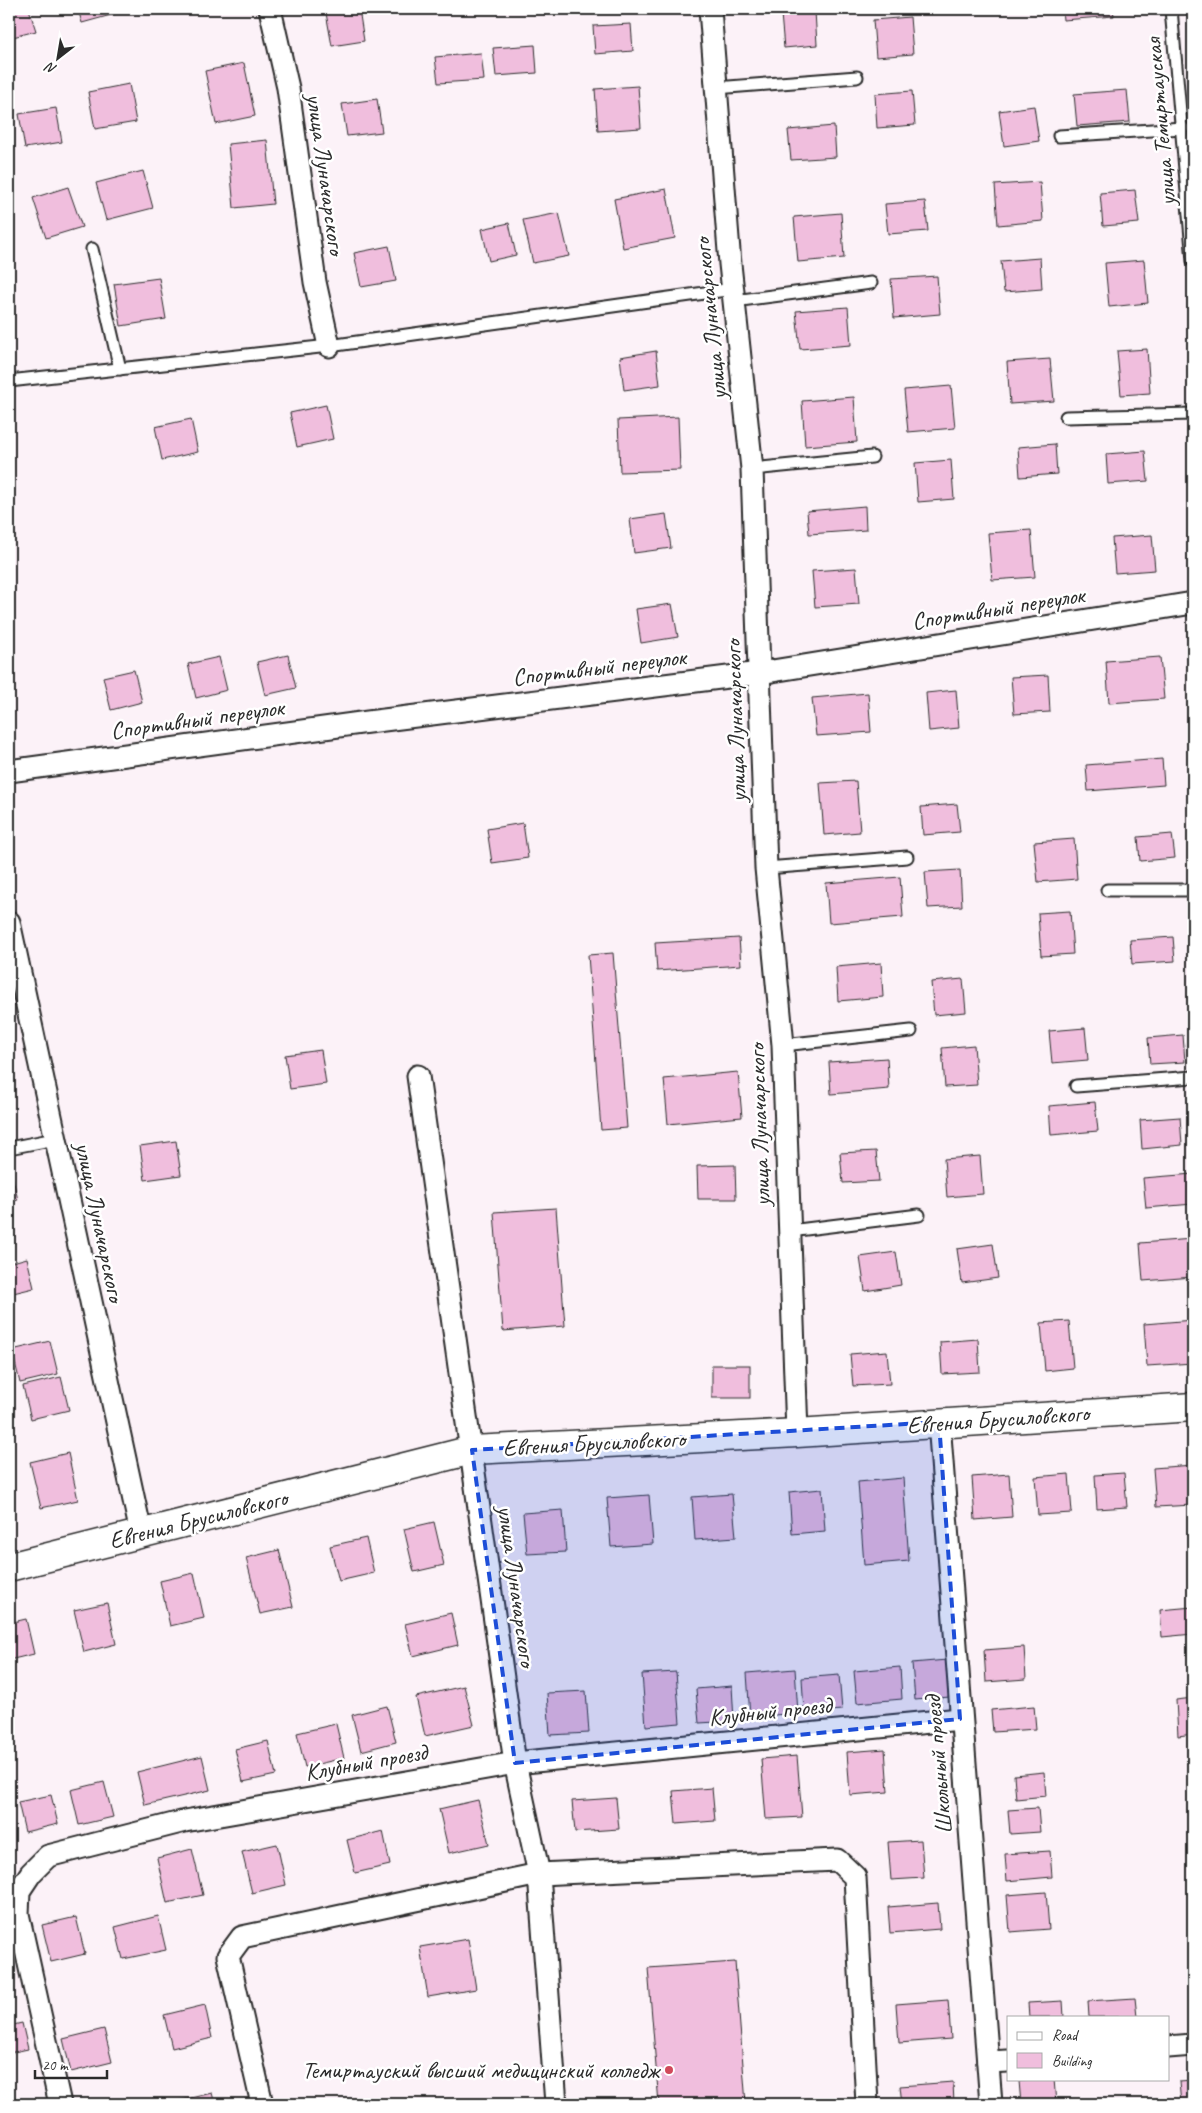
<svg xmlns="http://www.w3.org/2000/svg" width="1202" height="2113" viewBox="0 0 1202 2113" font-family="Caveat,sans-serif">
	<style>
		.building { fill: #f0bedd; stroke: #2b2b2b }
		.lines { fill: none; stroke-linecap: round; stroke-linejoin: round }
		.lane-casing { stroke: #2b2b2b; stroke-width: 15 }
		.street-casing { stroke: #2b2b2b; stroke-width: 25 }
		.secondary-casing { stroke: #2b2b2b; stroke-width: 31 }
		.lane { stroke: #fff; stroke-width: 11 }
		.street { stroke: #fff; stroke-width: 21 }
		.secondary { stroke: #fff; stroke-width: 28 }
		.marked { fill: #1d4ed8; fill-opacity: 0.2; stroke: #1d4ed8; stroke-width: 4; stroke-dasharray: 10 6; stroke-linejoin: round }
		.poi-dot { fill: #d1495b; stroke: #fff; stroke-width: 2 }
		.labels { text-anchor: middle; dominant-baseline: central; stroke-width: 5; stroke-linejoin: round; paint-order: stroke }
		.street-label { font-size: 24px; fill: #2b2b2b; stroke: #fff }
		.poi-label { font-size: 24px; fill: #2b2b2b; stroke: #fff; text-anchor: end }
	</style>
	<rect width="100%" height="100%" fill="#fcf2f8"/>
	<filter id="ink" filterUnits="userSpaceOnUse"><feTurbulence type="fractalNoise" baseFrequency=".02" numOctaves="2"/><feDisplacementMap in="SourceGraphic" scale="10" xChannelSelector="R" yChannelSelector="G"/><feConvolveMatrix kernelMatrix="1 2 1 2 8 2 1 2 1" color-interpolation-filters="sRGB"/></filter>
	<g filter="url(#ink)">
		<!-- building -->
		<g class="building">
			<polygon points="9,9 29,9 36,31 9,38"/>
			<polygon points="78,9 121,9 122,12 82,23"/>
			<polygon points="350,9 359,9 364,41 332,46 326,13"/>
			<polygon points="1062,9 1113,9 1114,16 1063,20"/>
			<polygon points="815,11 817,45 784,48 781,14"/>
			<polygon points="910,17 913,54 876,57 873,20"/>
			<polygon points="631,24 633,51 595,54 593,26"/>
			<polygon points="535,45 537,73 496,76 493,48"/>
			<polygon points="481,53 484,80 438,83 435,57"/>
			<polygon points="244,63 255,116 216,124 205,71"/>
			<polygon points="129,84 136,122 95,129 88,92"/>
			<polygon points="638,86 641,128 598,131 595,89"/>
			<polygon points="1127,90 1130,122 1077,126 1074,94"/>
			<polygon points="912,91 915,125 877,128 875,94"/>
			<polygon points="377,99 382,132 347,136 342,104"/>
			<polygon points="1034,106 1039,141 1004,146 999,111"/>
			<polygon points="56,108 62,142 25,148 19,114"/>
			<polygon points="834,126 836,157 791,160 788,130"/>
			<polygon points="267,140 273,204 234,208 228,144"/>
			<polygon points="143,171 153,208 106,220 96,183"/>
			<polygon points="1040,182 1043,221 998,225 995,185"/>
			<polygon points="68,187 82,227 46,238 33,198"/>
			<polygon points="666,189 675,238 623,248 614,199"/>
			<polygon points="1135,190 1139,223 1103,226 1100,193"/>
			<polygon points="925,201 928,231 888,234 885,204"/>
			<polygon points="559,213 569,256 533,263 523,220"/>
			<polygon points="841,213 844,258 798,262 794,217"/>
			<polygon points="509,223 516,255 489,261 482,229"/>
			<polygon points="389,246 396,281 361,287 354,253"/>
			<polygon points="1040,258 1042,289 1004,292 1001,261"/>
			<polygon points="1144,260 1148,303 1109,307 1105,263"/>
			<polygon points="937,276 940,314 894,318 891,279"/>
			<polygon points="159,278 166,319 121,326 114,284"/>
			<polygon points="848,307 851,345 800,349 796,311"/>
			<polygon points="1147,349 1150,393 1121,395 1117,351"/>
			<polygon points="656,351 660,385 624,390 620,357"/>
			<polygon points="1050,359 1054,401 1010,404 1007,362"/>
			<polygon points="951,386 955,428 908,432 904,390"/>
			<polygon points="854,397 857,442 805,446 802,401"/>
			<polygon points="326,405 333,439 297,447 290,413"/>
			<polygon points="678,417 680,470 620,472 618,420"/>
			<polygon points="191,419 198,452 162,460 155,427"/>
			<polygon points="1055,444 1057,474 1020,477 1018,447"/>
			<polygon points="1145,451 1148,481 1108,484 1106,454"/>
			<polygon points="951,460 954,499 918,502 915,463"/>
			<polygon points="865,506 866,530 809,534 807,511"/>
			<polygon points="666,514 671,548 634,553 630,519"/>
			<polygon points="1031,530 1035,577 992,580 988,533"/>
			<polygon points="1152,535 1155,570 1115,573 1112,538"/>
			<polygon points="856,568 859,604 815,607 812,571"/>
			<polygon points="672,604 678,637 641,643 636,609"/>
			<polygon points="288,655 296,688 265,695 257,662"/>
			<polygon points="219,657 227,690 196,698 188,664"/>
			<polygon points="1160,657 1164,699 1109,703 1106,661"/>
			<polygon points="134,670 142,702 111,710 103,677"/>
			<polygon points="1048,675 1050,712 1014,714 1011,677"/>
			<polygon points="956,690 959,728 929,731 926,693"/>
			<polygon points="868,693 871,732 816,736 812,698"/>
			<polygon points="1162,759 1164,785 1088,791 1086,765"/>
			<polygon points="856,781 860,832 824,835 820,783"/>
			<polygon points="957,804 960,832 923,835 921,807"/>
			<polygon points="523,823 528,858 492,863 487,829"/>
			<polygon points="1172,834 1175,858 1140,861 1138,837"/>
			<polygon points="1074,839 1077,879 1038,882 1034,842"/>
			<polygon points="960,870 962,906 928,908 925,872"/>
			<polygon points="900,877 903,917 829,923 826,883"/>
			<polygon points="1070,911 1073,954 1041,956 1038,913"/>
			<polygon points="1173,937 1175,961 1132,964 1130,940"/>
			<polygon points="739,938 741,965 657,971 655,943"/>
			<polygon points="613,953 627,1128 601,1130 588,955"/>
			<polygon points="881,963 883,997 838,1001 836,967"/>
			<polygon points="963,979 966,1012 934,1015 931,982"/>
			<polygon points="1085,1028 1088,1060 1052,1063 1049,1031"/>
			<polygon points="1183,1035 1185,1062 1150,1064 1148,1038"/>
			<polygon points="974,1045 977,1085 945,1087 942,1048"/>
			<polygon points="321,1050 326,1084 290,1089 285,1055"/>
			<polygon points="887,1058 889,1089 831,1094 829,1062"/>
			<polygon points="738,1072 742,1117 668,1124 664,1079"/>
			<polygon points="1095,1102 1098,1131 1051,1135 1049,1106"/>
			<polygon points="1180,1117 1182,1145 1142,1149 1140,1120"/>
			<polygon points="176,1141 181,1175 145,1180 140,1146"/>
			<polygon points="876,1151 879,1181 843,1183 840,1153"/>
			<polygon points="980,1156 983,1194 947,1197 944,1159"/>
			<polygon points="9,1162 18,1200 9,1202"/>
			<polygon points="735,1165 736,1199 698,1199 697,1166"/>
			<polygon points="1193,1174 1193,1204 1146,1208 1143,1178"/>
			<polygon points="556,1208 565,1326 503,1331 494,1212"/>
			<polygon points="1193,1239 1193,1277 1143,1281 1140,1243"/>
			<polygon points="993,1244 998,1278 962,1283 957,1249"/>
			<polygon points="896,1252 901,1285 865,1291 860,1257"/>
			<polygon points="27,1258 34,1288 9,1294 9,1263"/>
			<polygon points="1193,1320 1193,1363 1147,1366 1144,1324"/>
			<polygon points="1069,1321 1073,1368 1045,1371 1041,1323"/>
			<polygon points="978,1339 980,1372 942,1374 940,1342"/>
			<polygon points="50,1341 58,1374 20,1383 12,1350"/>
			<polygon points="887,1351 890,1384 853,1386 850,1354"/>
			<rect x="712" y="1365" width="38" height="33"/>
			<polygon points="61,1377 69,1410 31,1419 23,1386"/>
			<polygon points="68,1453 78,1500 41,1508 30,1462"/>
			<polygon points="1193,1465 1193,1505 1156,1507 1153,1468"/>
			<polygon points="1124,1473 1127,1507 1097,1509 1095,1475"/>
			<polygon points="1009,1474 1012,1517 975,1520 972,1477"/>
			<polygon points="1069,1474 1072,1513 1038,1515 1035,1477"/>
			<polygon points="903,1478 909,1561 864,1565 858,1482"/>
			<polygon points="822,1489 825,1531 792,1534 789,1492"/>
			<polygon points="732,1494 736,1537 695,1540 692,1497"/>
			<polygon points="649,1495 653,1544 611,1547 607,1498"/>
			<polygon points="563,1510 566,1552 527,1554 523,1513"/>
			<polygon points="434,1522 444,1565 414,1572 404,1529"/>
			<polygon points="366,1538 374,1573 339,1581 330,1546"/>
			<polygon points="279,1550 293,1607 260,1614 246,1558"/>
			<polygon points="194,1573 204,1618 170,1626 160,1581"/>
			<polygon points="107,1603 116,1644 84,1652 74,1610"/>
			<polygon points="1193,1607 1193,1634 1162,1637 1160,1610"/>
			<polygon points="451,1613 458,1645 413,1656 405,1624"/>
			<polygon points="26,1619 34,1654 9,1660 9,1623"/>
			<polygon points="1024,1647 1026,1679 986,1682 984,1650"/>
			<polygon points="947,1660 950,1697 915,1700 912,1663"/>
			<polygon points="900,1667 902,1699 857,1703 854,1671"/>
			<polygon points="795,1669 798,1713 750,1717 747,1673"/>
			<polygon points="676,1672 680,1723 646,1726 642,1674"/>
			<polygon points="839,1675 842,1710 804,1713 802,1678"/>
			<polygon points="464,1686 474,1725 425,1736 416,1697"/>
			<polygon points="732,1686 734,1721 699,1723 696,1689"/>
			<polygon points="586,1691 589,1733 550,1735 547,1693"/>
			<polygon points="1193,1698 1193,1734 1178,1736 1176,1700"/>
			<polygon points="387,1706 396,1742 361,1751 352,1715"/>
			<polygon points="1034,1706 1036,1729 993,1732 991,1710"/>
			<polygon points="336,1724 344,1758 305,1767 297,1733"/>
			<polygon points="268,1741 276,1775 243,1782 235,1749"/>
			<polygon points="885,1749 888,1792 850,1795 847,1752"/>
			<polygon points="202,1756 210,1790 145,1805 137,1772"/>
			<polygon points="797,1756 802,1817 766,1819 761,1759"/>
			<polygon points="1044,1772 1046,1796 1016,1799 1014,1775"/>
			<polygon points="104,1782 113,1817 79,1825 71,1790"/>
			<polygon points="712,1788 715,1821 676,1824 673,1791"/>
			<polygon points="51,1795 58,1824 25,1832 18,1802"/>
			<polygon points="616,1798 619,1829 575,1832 572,1801"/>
			<polygon points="478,1800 489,1844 449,1853 439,1809"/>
			<polygon points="1038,1808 1040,1832 1010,1834 1008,1810"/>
			<polygon points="383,1831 390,1865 355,1873 347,1840"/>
			<polygon points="921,1840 924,1878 891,1880 888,1842"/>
			<polygon points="277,1844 286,1885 252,1893 242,1852"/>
			<polygon points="192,1849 203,1895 167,1903 157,1858"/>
			<polygon points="1050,1851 1052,1877 1007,1881 1005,1854"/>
			<polygon points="1046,1892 1049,1929 1010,1932 1007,1895"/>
			<polygon points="938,1903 940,1929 890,1933 888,1907"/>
			<polygon points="158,1916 166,1950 123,1959 115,1927"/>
			<polygon points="76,1917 85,1954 51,1962 42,1925"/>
			<polygon points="468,1939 476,1989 428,1997 420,1947"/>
			<polygon points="735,1962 746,2104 659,2104 648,1968"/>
			<polygon points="1135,1998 1137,2017 1089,2017 1088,2001"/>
			<polygon points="948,2000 951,2039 899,2043 896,2004"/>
			<polygon points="1063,2001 1064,2017 1029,2017 1028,2003"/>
			<polygon points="205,2005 212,2038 172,2048 164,2015"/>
			<polygon points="22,2023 28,2049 9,2053 9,2026"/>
			<polygon points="104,2029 112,2062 71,2072 63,2039"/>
			<polygon points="1054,2079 1056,2104 1021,2104 1019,2081"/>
			<polygon points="1193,2081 1193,2104 1181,2104 1179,2082"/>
			<polygon points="953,2082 954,2104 902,2104 900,2086"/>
			<polygon points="212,2093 215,2104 169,2104 169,2103"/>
		</g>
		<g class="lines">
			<!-- lane casing -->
			<g class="lane-casing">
				<g id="lane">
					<polyline points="1171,9 1193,261"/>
					<polyline points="716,88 857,77"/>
					<polyline points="1059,136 1183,128"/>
					<polyline points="92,249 120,369"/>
					<polyline points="734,301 871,283"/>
					<polyline points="9,381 329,346 733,289"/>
					<polyline points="1066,417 1193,414"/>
					<polyline points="752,469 872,457"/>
					<polyline points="766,868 907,857"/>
					<polyline points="1107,890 1193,890"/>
					<polyline points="783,1045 911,1031"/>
					<polyline points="1076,1086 1193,1077"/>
					<polyline points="9,1148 55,1139"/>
					<polyline points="790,1231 919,1215"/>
				</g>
			</g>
			<!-- street casing -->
			<g class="street-casing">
				<g id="street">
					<polyline points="270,9 288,88 315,282 329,346"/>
					<polyline points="710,9 730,264 752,469 766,868 783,1045 797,1433"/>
					<polyline points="9,771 368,722 760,673 1193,603"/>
					<polyline points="9,922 141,1533"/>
					<polyline points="418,1076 515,1763 539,1874 556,2104"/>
					<polyline points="939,1422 991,2104"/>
					<polyline points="1168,2047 1193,2045"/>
					<polyline points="988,2062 1008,2061"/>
					<polyline points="60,2104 18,1914 19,1891 31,1873 48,1856 185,1821 515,1763 960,1719"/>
					<polyline points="262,2104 228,1956 242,1937 539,1874 837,1860 855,1877 867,2104"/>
				</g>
			</g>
			<!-- secondary casing -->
			<g class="secondary-casing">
				<polyline id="secondary" points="9,1567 472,1450 797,1433 1193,1407"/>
			</g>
			<!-- lane -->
			<use href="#lane" class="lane"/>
			<!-- street -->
			<use href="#street" class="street"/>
			<!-- secondary -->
			<use href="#secondary" class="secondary"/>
		</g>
	</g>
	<!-- marked area -->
	<path class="marked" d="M939 1422 960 1719 515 1763 472 1450Z"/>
	<!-- markers -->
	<circle class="poi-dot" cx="669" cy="2070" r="5"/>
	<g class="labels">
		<!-- street labels -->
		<g class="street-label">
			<text transform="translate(1160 122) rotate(-95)">улица Темиртауская</text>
			<text transform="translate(326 174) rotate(82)">улица Луначарского</text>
			<text transform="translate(710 319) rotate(-96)">улица Луначарского</text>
			<text transform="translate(998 608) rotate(-9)">Спортивный переулок</text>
			<text transform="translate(599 667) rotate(-7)">Спортивный переулок</text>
			<text transform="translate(197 719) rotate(-8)">Спортивный переулок</text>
			<text transform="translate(735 721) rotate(-92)">улица Луначарского</text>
			<text transform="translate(759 1125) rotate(-92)">улица Луначарского</text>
			<text transform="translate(100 1222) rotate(78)">улица Луначарского</text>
			<text transform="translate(998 1419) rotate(-4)">Евгения Брусиловского</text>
			<text transform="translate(594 1443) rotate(-3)">Евгения Брусиловского</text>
			<text transform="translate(198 1519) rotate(-14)">Евгения Брусиловского</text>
			<text transform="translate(517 1586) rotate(82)">улица Луначарского</text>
			<text transform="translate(770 1711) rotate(-6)">Клубный проезд</text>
			<text transform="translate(366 1762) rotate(-10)">Клубный проезд</text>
			<text transform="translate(938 1765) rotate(-95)">Школьный проезд</text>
		</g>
		<!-- poi labels -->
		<g class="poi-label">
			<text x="659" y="2070">Темиртауский высший медицинский колледж</text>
		</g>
	</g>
	<!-- margin -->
	<rect width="1202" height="2113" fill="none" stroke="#fff" stroke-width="30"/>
	<rect x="15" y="15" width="1172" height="2083" fill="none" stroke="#2b2b2b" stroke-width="2" filter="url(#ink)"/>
	<!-- legend -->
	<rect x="1007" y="2016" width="162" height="65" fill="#ffffff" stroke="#aaaaaa"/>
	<rect x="1017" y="2032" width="25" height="8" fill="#ffffff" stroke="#aaaaaa"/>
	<text x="1052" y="2040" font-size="15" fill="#2b2b2b">Road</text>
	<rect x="1017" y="2053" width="25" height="15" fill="#f0bedd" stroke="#aaaaaa"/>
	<text x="1052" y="2066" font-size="15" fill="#2b2b2b">Building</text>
	<!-- north arrow -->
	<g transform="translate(58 58) rotate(211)" stroke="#ffffff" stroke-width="4" paint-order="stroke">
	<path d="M0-4L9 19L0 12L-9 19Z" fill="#2b2b2b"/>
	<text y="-8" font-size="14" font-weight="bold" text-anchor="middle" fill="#2b2b2b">N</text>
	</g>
	<!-- scale -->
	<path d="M35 2070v8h72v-8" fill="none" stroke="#2b2b2b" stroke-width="2.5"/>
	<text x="42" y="2070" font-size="15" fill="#2b2b2b" stroke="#ffffff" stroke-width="4" paint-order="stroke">20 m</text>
</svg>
